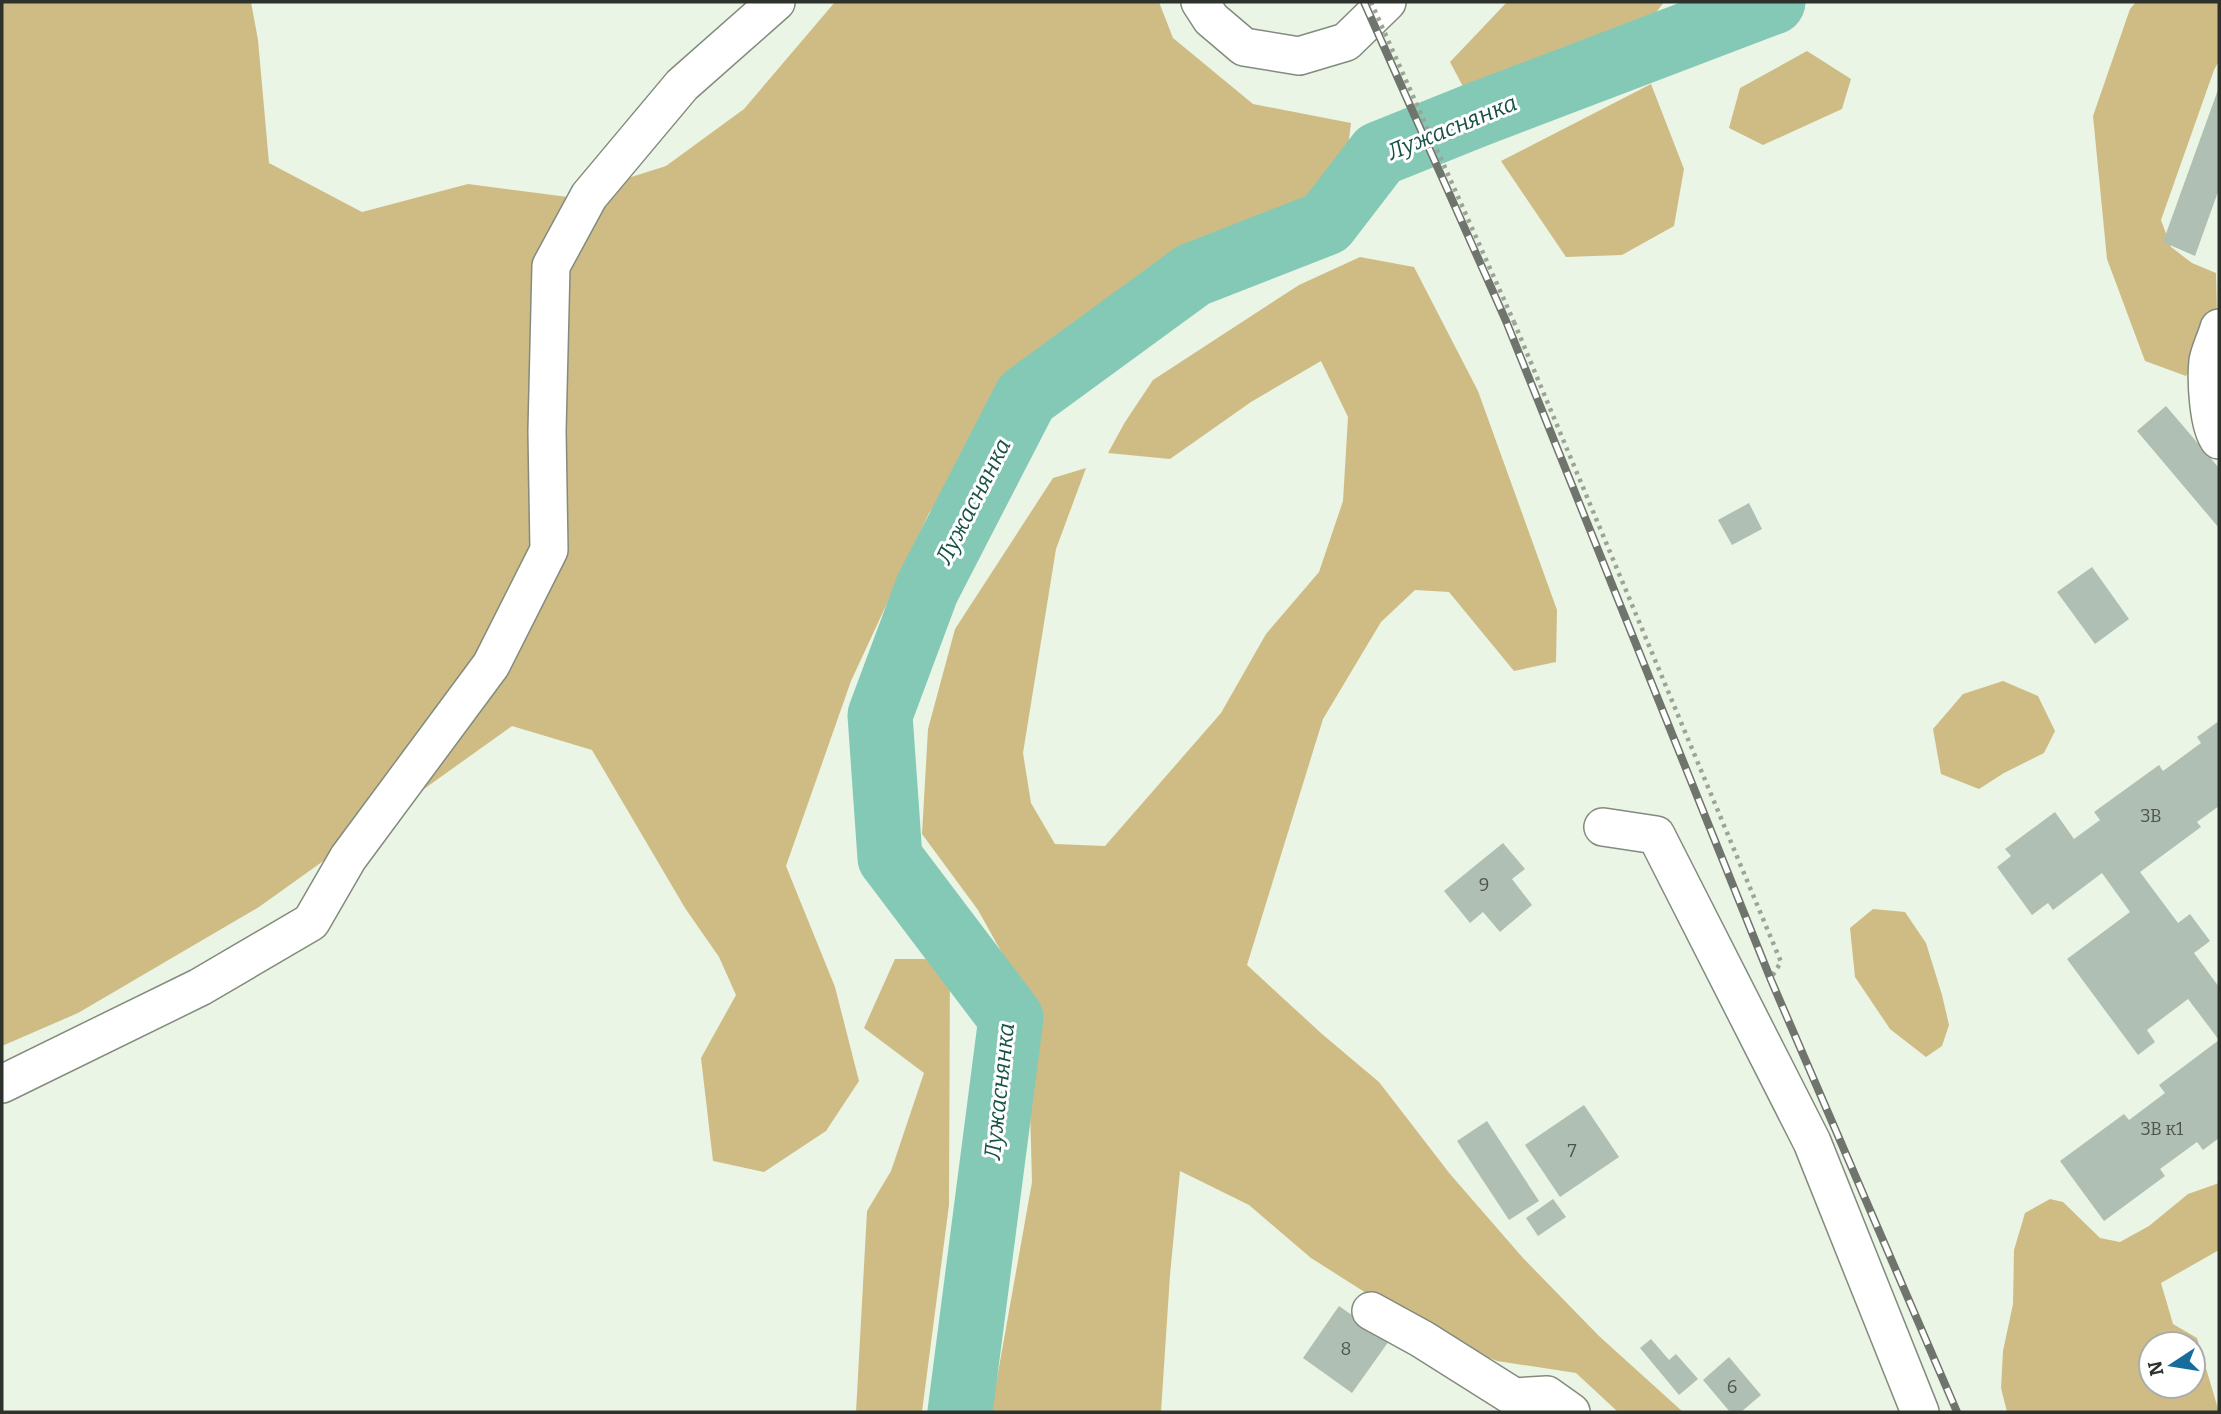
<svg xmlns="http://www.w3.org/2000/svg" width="2221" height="1414" viewBox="0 0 2221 1414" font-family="Bitter,serif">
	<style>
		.forest { fill: #cfbc85; fill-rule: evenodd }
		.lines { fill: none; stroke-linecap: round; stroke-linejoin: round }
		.river { stroke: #84c9b6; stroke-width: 65 }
		.building { fill: #afbfb4 }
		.minor-casing { stroke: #828b7d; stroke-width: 40 }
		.path { stroke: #9ca397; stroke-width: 4.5; stroke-dasharray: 3.5 5; stroke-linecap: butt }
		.minor { stroke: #fff; stroke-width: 37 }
		.rail-casing { stroke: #6f756c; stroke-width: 8 }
		.rail { stroke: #fff; stroke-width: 5; stroke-dasharray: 16; stroke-linecap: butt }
		.path-bridge { stroke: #9ca397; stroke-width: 4.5; stroke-dasharray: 3.5 5; stroke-linecap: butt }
		.labels { text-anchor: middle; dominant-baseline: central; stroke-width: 6; stroke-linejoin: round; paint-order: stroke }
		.number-label { font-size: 18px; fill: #4e554e }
		.water-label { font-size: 23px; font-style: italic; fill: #185245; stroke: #fff }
	</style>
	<rect width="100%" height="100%" fill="#ebf5e5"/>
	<!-- forest -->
	<g class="forest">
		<polygon points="2,2 251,2 258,40 269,163 362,212 468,184 568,197 666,166 744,109 835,2 1159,2 1173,38 1253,104 1351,123 1341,206 1206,254 1100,324 929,513 851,681 786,866 835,987 859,1081 826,1131 764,1172 713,1161 701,1058 736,995 719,957 685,908 592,750 512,726 259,907 78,1013 2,1046"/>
		<polygon points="1507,2 1664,2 1644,29 1467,94 1450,62"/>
		<polygon points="2136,2 2219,2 2219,61 2214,70 2161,220 2171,247 2192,263 2216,273 2217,317 2186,376 2145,361 2107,259 2093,116 2130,9"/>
		<polygon points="1807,51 1851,79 1842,109 1763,145 1729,128 1740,88"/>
		<polygon points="1651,84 1684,169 1674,226 1622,255 1566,257 1501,161"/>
		<polygon points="1360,257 1414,267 1478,391 1557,610 1556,662 1514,671 1449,592 1415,590 1381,622 1323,719 1247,965 1322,1034 1379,1082 1450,1174 1523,1258 1599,1336 1683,1412 1618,1412 1576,1373 1497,1361 1426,1331 1311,1258 1249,1205 1180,1171 1170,1275 1161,1412 991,1412 1032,1182 1027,998 978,910 922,834 928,729 955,629 1053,478 1086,468 1056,549 1023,753 1031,803 1055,844 1105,846 1221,713 1266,634 1319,572 1343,501 1348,417 1321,361 1251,402 1170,459 1108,453 1125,422 1153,380 1299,285"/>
		<polygon points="2003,681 2038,696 2055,731 2044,753 2004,773 1979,789 1941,774 1933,729 1963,694"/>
		<polygon points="1873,909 1905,912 1926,943 1942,995 1949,1025 1942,1046 1926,1057 1890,1029 1855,977 1850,928"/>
		<polygon points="895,959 950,959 949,1205 922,1412 856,1412 867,1211 891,1171 924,1073 864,1028"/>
		<path d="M2219 1183V1250L2161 1283 2173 1324 2197 1338 2219 1412H2007L2001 1388 2003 1351 2013 1304 2014 1250 2025 1213 2050 1199 2063 1202 2100 1238 2120 1242 2149 1226 2188 1194ZM2151 1344H2193V1386H2151Z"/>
	</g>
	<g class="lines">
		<!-- river -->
		<polyline class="river" points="960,1412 1011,1018 890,858 880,715 927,589 1026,397 1193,275 1326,223 1379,154 1476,115 1773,2"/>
	</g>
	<!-- building -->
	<g class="building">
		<polygon points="2219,87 2219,189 2195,256 2163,242"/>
		<polygon points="2166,406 2219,468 2219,528 2137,431"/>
		<polygon points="1749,503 1762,529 1732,545 1718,520"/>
		<polygon points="2092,567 2129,619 2095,644 2057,592"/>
		<polygon points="2219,721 2219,806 2197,822 2201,827 2140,872 2178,923 2190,914 2210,941 2194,953 2219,987 2219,1040 2188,999 2147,1030 2155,1042 2138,1055 2067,959 2130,912 2102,873 2053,910 2048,903 2032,915 1997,867 2011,856 2005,849 2055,812 2074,839 2100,820 2094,812 2159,765 2163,771 2201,743 2197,737"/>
		<polygon points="1503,843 1525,869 1512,879 1532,905 1500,932 1483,912 1470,923 1444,891"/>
		<polygon points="2219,1040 2219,1138 2203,1150 2197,1142 2160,1169 2165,1176 2104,1221 2060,1161 2124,1114 2129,1120 2165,1093 2159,1085"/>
		<polygon points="1584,1105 1619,1157 1560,1197 1525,1145"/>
		<polygon points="1487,1121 1539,1201 1509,1220 1457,1141"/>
		<polygon points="1553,1199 1566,1217 1538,1236 1526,1218"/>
		<polygon points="1339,1306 1389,1341 1352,1393 1303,1358"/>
		<polygon points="1651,1339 1669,1360 1676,1354 1698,1379 1679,1395 1640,1348"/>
		<polygon points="1729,1357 1761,1395 1741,1412 1730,1412 1703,1380"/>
	</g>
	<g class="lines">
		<!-- minor casing -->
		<g class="minor-casing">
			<g id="minor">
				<polyline points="1200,2 1211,19 1244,47 1299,56 1346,42 1387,2"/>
				<path d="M2219 328C2216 339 2210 350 2208 361 2206 379 2208 426 2219 440"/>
				<polyline points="1603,827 1656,835 1812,1142 1920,1412"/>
				<polyline points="2,1084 200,987 311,922 348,858 491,665 549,550 547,431 551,266 589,196 682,85 776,2"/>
				<polyline points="1371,1311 1422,1339 1514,1397 1547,1395 1571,1412"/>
			</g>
		</g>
		<!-- path -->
		<polyline class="path" points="1514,322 1781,962 1769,981"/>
		<!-- minor -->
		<use href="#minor" class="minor"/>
		<!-- rail casing -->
		<g class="rail-casing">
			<polyline id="rail" points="1364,2 1506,321 1771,980 1957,1412"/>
		</g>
		<!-- rail -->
		<use href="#rail" class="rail"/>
		<!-- path-bridge -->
		<polyline class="path-bridge" points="1371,2 1514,322"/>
	</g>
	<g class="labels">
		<!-- number labels -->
		<g class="number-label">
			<text x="2151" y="816">3В</text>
			<text x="1484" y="885">9</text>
			<text x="2162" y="1129">3В к1</text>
			<text x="1572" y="1151">7</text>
			<text x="1346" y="1349">8</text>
			<text x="1732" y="1387">6</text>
		</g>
		<!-- water labels -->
		<g class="water-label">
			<text transform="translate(1452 127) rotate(-22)">Лужаснянка</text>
			<text transform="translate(973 501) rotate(-63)">Лужаснянка</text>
			<text transform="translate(999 1091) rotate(-84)">Лужаснянка</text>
		</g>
	</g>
	<!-- border -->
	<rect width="2221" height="1414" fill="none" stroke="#2e322c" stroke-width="7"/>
	<!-- north arrow -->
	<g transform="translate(2172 1365) rotate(258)"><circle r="33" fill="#ffffff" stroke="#abadab" stroke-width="2"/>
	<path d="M0-5L12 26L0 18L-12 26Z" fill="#166d9d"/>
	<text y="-10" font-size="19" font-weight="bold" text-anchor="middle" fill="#2e322c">N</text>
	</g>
</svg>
